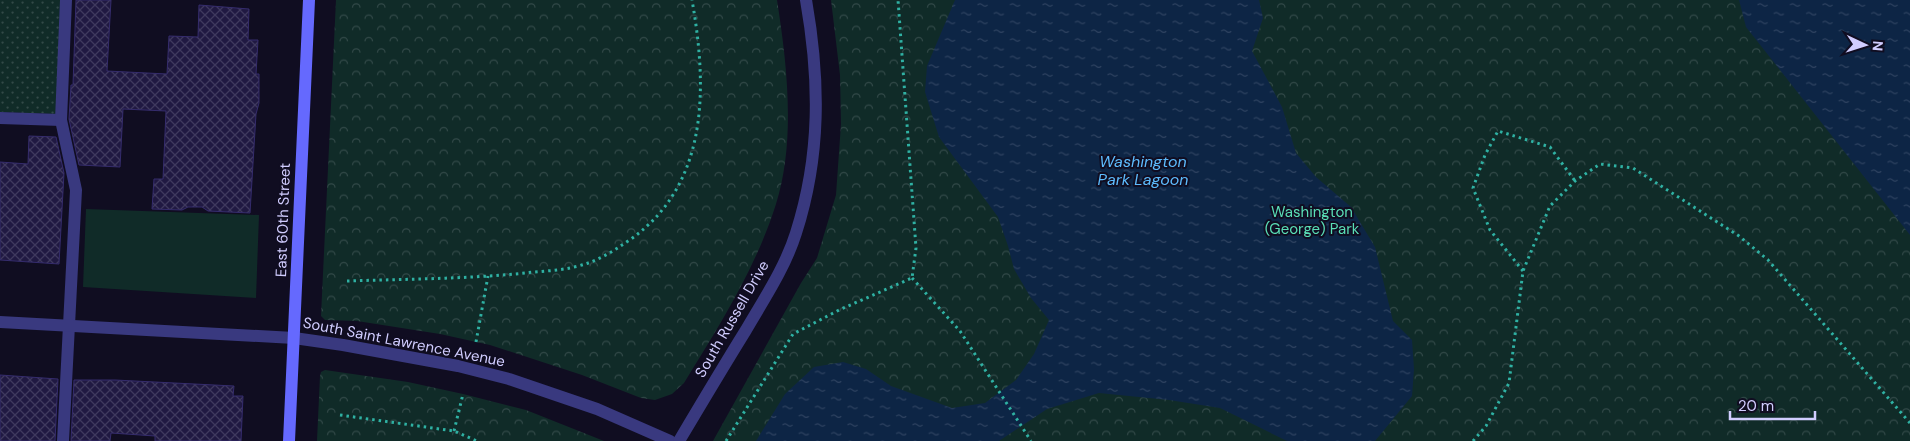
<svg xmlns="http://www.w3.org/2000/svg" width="1910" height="441" viewBox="0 0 1910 441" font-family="'DM Sans',sans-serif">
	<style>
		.grass { fill: url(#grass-dots) }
		.forest { fill: url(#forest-crowns) }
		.garden { fill: #102b28 }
		.water { fill: url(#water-ripples) }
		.building { fill: url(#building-cross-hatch); stroke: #352c6d }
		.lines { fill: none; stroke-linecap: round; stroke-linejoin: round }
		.path { stroke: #2fb1a3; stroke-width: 3; stroke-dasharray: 2.5 4; stroke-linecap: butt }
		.lane { stroke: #39397f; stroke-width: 12 }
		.street { stroke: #39397f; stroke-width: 12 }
		.secondary { stroke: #6569fe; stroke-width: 12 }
		.labels { text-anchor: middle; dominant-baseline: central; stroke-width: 4; stroke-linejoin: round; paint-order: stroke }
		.park-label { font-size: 15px; fill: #5adeb6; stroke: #100d21 }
		.street-label { font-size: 15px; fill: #d1cdff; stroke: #100d21 }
		.water-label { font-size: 16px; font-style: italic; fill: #5dbbfd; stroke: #100d21 }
	</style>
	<defs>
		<pattern id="grass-dots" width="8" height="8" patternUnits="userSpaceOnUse" patternTransform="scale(1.25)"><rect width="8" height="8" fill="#102b28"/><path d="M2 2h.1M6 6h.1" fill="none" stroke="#324948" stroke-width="1.8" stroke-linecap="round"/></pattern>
		<pattern id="forest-crowns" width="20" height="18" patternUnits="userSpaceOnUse" patternTransform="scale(1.25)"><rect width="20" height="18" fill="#102b28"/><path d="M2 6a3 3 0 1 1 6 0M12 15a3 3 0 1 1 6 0" fill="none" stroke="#324948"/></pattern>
		<pattern id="water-ripples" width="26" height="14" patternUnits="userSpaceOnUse" patternTransform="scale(1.25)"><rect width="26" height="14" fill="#0d2545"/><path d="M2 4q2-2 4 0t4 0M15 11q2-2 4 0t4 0" fill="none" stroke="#2f4361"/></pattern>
		<pattern id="building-cross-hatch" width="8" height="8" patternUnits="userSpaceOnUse" patternTransform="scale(1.25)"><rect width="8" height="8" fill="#201942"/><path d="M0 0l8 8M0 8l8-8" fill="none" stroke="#3f395e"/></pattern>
	</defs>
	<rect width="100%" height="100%" fill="#100d21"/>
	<!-- grass -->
	<polygon class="grass" points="0,0 62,0 56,114 0,112"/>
	<!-- forest -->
	<g class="forest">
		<path d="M336 0H777C787 64 796 140 776 204 756 268 719 326 684 383L672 394 655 400 641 398 582 375 490 345 440 334 357 321 325 320 321 316Z"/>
		<polygon points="831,0 1910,0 1910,441 713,441 801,283 817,258 836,195 841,124 840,75"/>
		<polygon points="325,370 408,382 463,394 526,410 604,441 317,441 320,376 321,372"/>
	</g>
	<!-- garden -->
	<polygon class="garden" points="86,209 259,215 256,298 83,287"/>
	<!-- water -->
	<g class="water">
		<polygon points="955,0 1259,0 1263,18 1252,51 1282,107 1296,153 1316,177 1351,207 1375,247 1393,321 1412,340 1414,369 1412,396 1375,441 1287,441 1220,408 1169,400 1099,393 1047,409 999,441 756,441 785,394 814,367 843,362 866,369 891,386 952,408 985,403 1016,380 1034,354 1049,320 1031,298 1014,269 1008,246 998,217 939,137 925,92 927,66"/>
		<polygon points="1739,0 1910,0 1910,235 1746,27"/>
	</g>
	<!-- building -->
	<g class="building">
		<polygon points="76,0 111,0 107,71 167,74 169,36 198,37 199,5 249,9 248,40 258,40 256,74 259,74 259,103 256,114 250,213 208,211 202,207 188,207 182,210 152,209 154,179 163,179 166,111 123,109 120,167 79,165 69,119 71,85 73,85"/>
		<polygon points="29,136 56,137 64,173 59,264 0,260 0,162 28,164"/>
		<polygon points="0,375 58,379 55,441 0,441"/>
		<polygon points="74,380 115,380 234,386 233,396 243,396 241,441 155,441 155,436 111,433 110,441 71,441"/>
	</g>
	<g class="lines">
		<!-- path -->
		<g class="path">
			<polyline points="1523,271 1490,230 1473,188 1485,155 1498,131 1550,147 1575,181"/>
			<polyline points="912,278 960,331 1031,441"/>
			<path d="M347 281C406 279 466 279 525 273 541 271 558 271 574 267 597 262 612 252 631 239 710 183 707 85 692 0"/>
			<polyline points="476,342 488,276"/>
			<polyline points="340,415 454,431 477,441"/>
			<polyline points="454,431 463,394"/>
			<polyline points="726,441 793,334 839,310 912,278 916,248 898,0"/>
			<polyline points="1473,441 1486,426 1509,383 1523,271 1550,206 1575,181 1600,164 1633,168 1739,236 1768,260 1910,423"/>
		</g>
		<!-- lane -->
		<g class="lane">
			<polyline points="0,118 61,120"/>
			<polyline points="294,338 343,345 458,366 509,379 597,409 670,441"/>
			<polyline points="63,441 76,190 61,120 66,0"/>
			<path d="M679 441C701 404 723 367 746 330 764 299 785 268 796 233 821 155 820 80 806 0"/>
		</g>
		<!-- street -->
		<polyline class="street" points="0,322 294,338"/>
		<!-- secondary -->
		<polyline class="secondary" points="289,441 309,0"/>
	</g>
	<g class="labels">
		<!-- park labels -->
		<g class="park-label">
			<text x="1312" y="212">Washington<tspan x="1312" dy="17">(George) Park</tspan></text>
		</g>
		<!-- street labels -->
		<g class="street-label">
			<text transform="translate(283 220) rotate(-88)">East 60th Street</text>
			<text transform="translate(732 319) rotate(-60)">South Russell Drive</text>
			<text transform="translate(404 342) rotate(11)">South Saint Lawrence Avenue</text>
		</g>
		<!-- water labels -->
		<g class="water-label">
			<text x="1143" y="161">Washington<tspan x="1143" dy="18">Park Lagoon</tspan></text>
		</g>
	</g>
	<!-- north arrow -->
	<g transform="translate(1865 45) rotate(94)" stroke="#100d21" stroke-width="4" paint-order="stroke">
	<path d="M0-4L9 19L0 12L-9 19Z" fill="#d1cdff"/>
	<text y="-8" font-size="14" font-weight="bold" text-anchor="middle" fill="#d1cdff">N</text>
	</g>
	<!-- scale -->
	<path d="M1730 411v8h85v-8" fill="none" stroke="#d1cdff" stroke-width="2.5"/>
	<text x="1738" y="411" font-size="15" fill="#d1cdff" stroke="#100d21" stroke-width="4" paint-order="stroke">20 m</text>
</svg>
